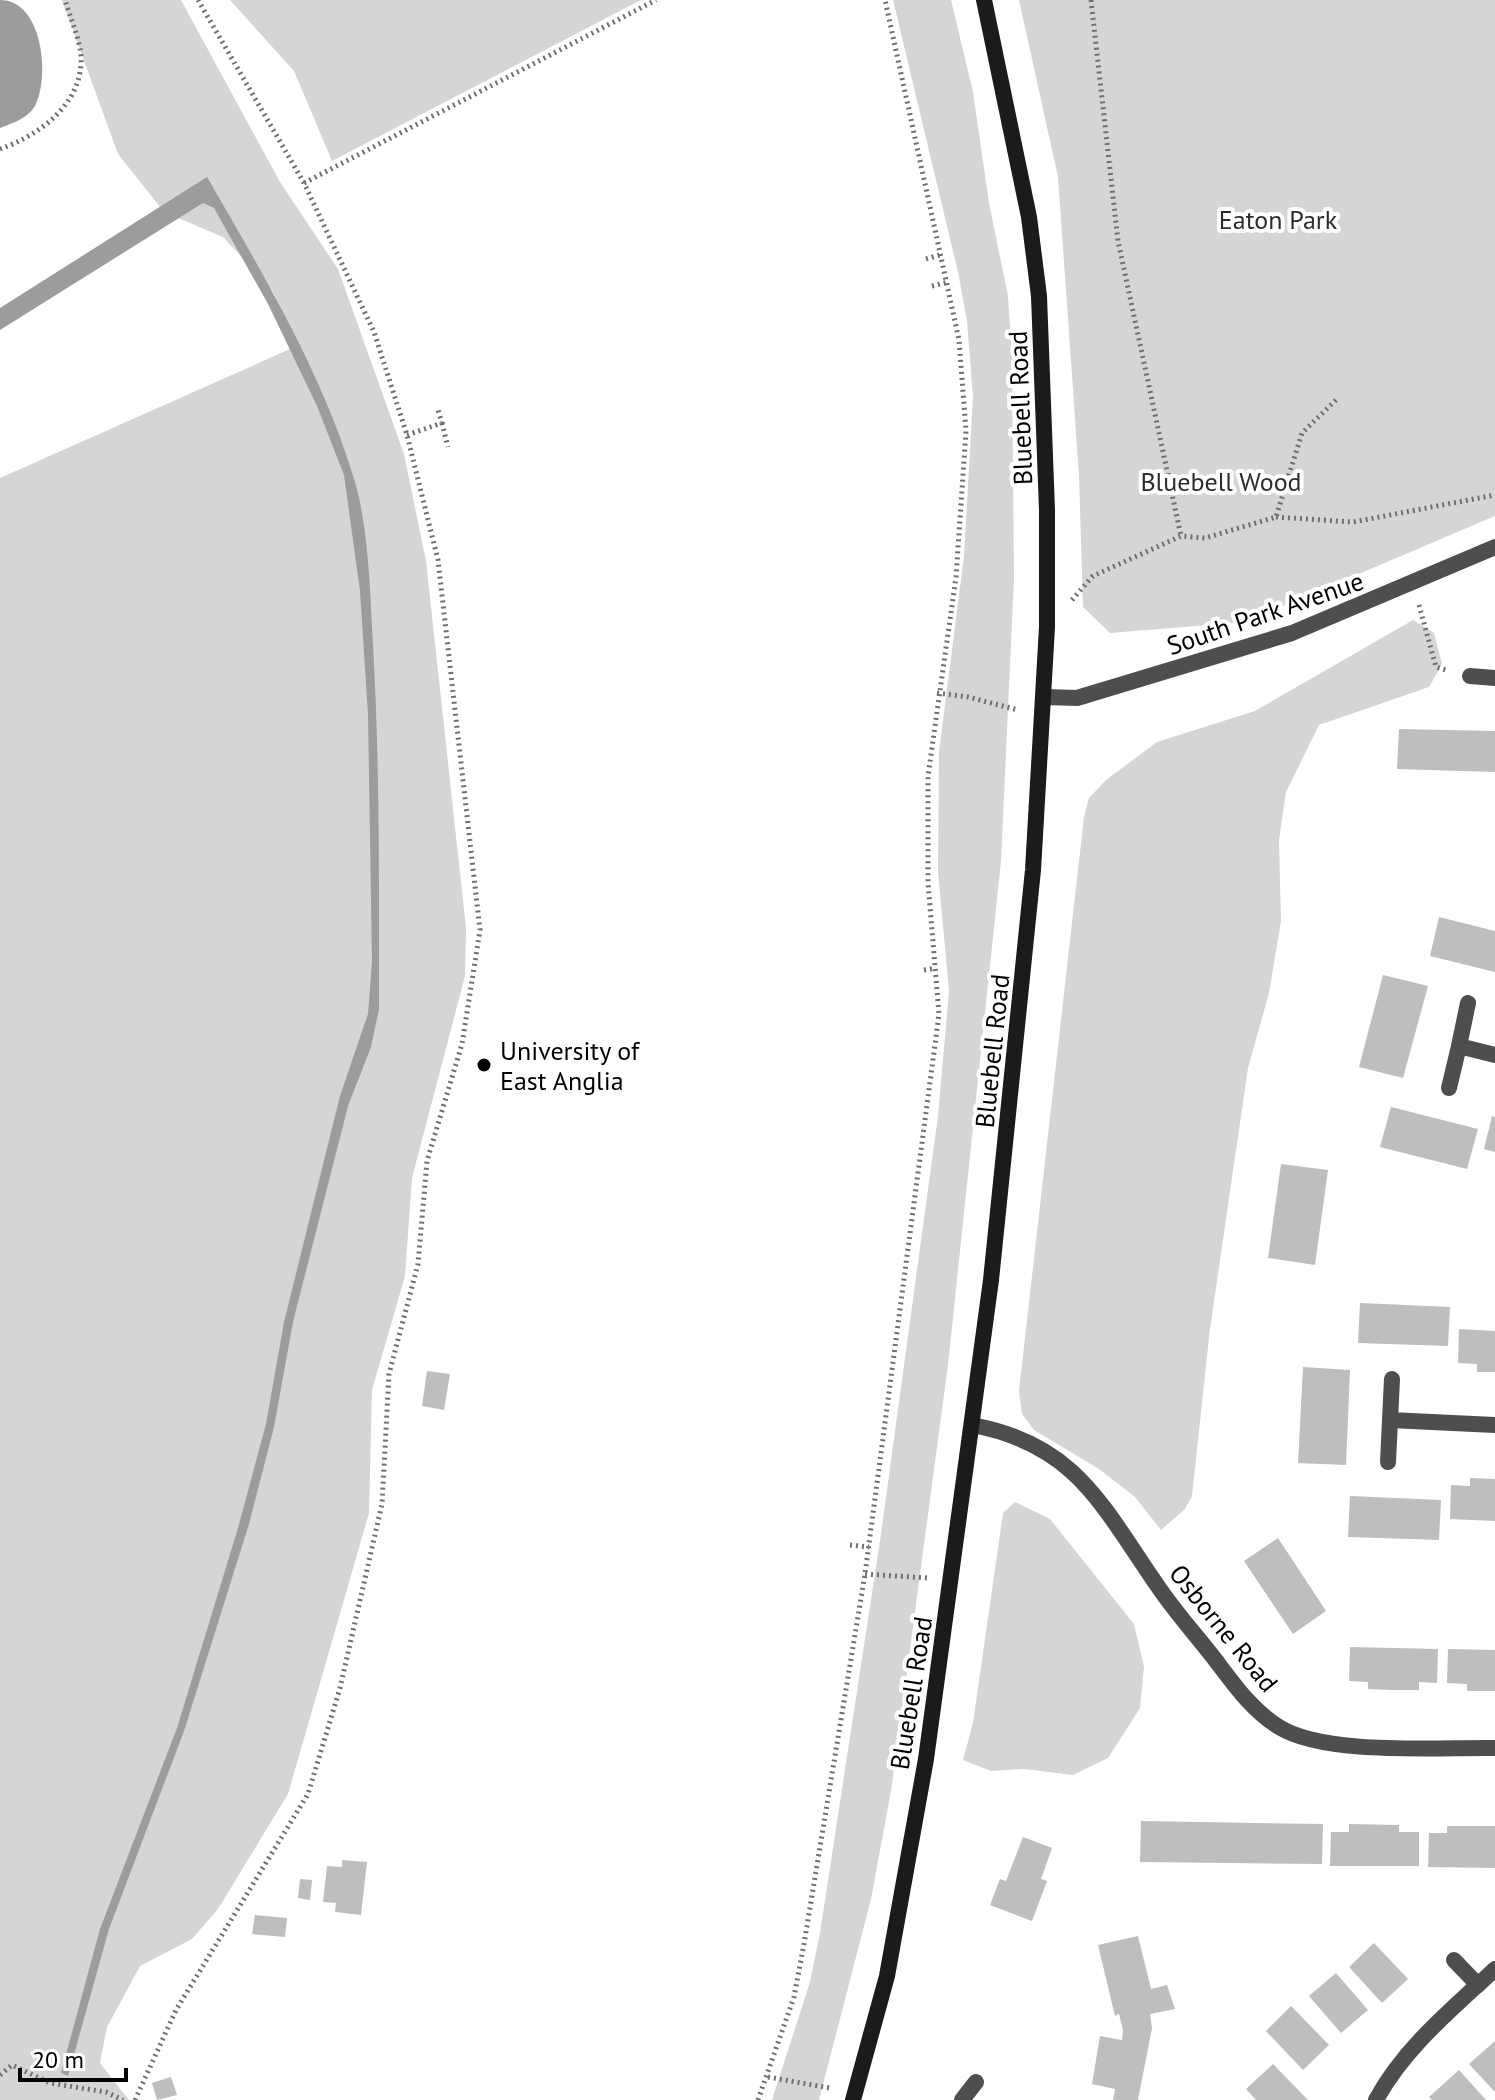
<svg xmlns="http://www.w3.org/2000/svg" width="1495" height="2100" viewBox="0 0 1495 2100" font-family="'PT Sans',sans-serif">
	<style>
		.green { fill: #d5d5d5 }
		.water { fill: #9c9c9c }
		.building { fill: #bebebe }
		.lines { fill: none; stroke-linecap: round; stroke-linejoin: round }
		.path { stroke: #707070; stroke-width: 5; stroke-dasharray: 2 4; stroke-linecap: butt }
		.street { stroke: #4e4e4e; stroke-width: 16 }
		.secondary { stroke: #1b1b1b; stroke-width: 16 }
		.poi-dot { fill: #000; stroke: #fff; stroke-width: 3 }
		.labels { text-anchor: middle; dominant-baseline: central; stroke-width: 8; stroke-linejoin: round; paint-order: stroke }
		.park-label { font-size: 26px; fill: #2c2c2c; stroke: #fff }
		.street-label { font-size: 26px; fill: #000; stroke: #fff }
		.poi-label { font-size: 26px; fill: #000; stroke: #fff; text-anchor: start }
	</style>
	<rect width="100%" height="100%" fill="#fff"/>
	<!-- green -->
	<g class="green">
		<polygon points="62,0 181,0 280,182 338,269 404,454 426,561 466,928 465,976 412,1178 405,1276 372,1390 369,1513 288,1794 218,1909 192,1939 140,1966 107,2027 100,2063 129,2100 0,2100 0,478 299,345 272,290 223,237 164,212 118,154"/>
		<polygon points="230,0 641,0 332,161 294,71"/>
		<polygon points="893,0 951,0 973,92 989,203 1008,296 1012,357 1014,578 1001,861 948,1365 891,1791 871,1899 819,2100 772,2100 810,1982 820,1933 880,1541 938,1116 949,991 938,872 939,752 964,556 973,397 967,321 958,272"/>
		<polygon points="1019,0 1495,0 1495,516 1246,622 1110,633 1083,607 1079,475 1058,177"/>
		<polygon points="1413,620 1434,633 1442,664 1429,687 1319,725 1286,792 1279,840 1281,921 1269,993 1248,1068 1210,1329 1192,1496 1185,1509 1161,1530 1135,1497 1099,1469 1034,1430 1022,1414 1019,1391 1084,817 1089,798 1106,780 1157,742 1255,711"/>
		<polygon points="1015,1502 1050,1519 1134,1624 1144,1667 1140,1708 1108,1758 1073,1775 1024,1769 991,1771 963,1760 973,1723 1003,1513"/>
	</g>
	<!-- water -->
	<g class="water">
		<path d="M0 0C42 0 50 74 36 104 29 118 13 123 0 128Z"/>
		<path d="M207 177C263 274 323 374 355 482 369 531 370 594 373 645 380 766 379 888 379 1009L371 1047 348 1106 293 1322 274 1427 249 1524 184 1731 109 1929 68 2076 61 2073 100 1929 177 1728 238 1528 266 1424 284 1322 340 1096 368 1014 372 961 368 715 360 591 344 475 317 406 268 304 214 208 203 203 0 330V308Z"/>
	</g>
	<!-- building -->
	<g class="building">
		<polygon points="1399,729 1495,731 1495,772 1397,769"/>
		<polygon points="1439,917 1495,931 1495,972 1430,956"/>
		<polygon points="1383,975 1428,986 1403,1078 1359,1067"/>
		<polygon points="1391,1107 1478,1129 1467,1169 1380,1147"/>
		<polygon points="1492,1116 1495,1117 1495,1152 1484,1149"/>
		<polygon points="1281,1164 1328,1170 1315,1265 1268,1258"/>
		<polygon points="1360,1303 1450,1307 1448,1346 1358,1343"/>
		<polygon points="1459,1329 1495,1331 1495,1372 1477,1372 1477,1364 1458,1363"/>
		<polygon points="1303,1367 1350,1370 1346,1465 1298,1463"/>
		<polygon points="427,1371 450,1374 444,1410 422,1406"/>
		<polygon points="1470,1478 1495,1479 1495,1521 1450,1519 1451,1485 1470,1486"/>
		<polygon points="1350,1496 1441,1500 1439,1540 1348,1537"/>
		<polygon points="1278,1538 1326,1611 1293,1634 1244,1561"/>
		<polygon points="1350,1647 1438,1649 1437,1683 1419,1682 1419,1690 1393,1690 1368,1689 1368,1682 1349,1681"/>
		<polygon points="1448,1649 1495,1650 1495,1691 1467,1691 1467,1684 1447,1683"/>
		<polygon points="1141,1821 1323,1824 1322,1864 1140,1862"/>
		<polygon points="1349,1824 1399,1825 1399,1832 1419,1832 1419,1866 1330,1866 1331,1832 1349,1832"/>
		<polygon points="1447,1826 1495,1826 1495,1868 1428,1867 1429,1833 1447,1833"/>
		<polygon points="1023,1837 1052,1848 1041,1879 1047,1881 1032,1921 990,1905 1000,1879 1006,1881"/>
		<polygon points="342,1860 367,1862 361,1915 335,1912 336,1903 323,1902 327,1866 342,1867"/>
		<polygon points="300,1879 312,1880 310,1900 298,1898"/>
		<polygon points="255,1915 287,1918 285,1937 252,1934"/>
		<polygon points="1138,1936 1151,1989 1167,1985 1175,2009 1150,2014 1152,2028 1138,2100 1113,2100 1115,2089 1092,2084 1100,2036 1122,2040 1123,2030 1119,2014 1115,2016 1098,1945"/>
		<polygon points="1374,1943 1408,1979 1382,2003 1349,1967"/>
		<polygon points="1336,1973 1368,2010 1341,2033 1309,1996"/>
		<polygon points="1291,2006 1329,2045 1303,2070 1266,2031"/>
		<polygon points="1495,2041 1495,2092 1469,2064"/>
		<polygon points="1273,2064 1308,2100 1256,2100 1246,2089"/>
		<polygon points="1459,2070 1486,2100 1432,2100 1429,2097"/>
		<polygon points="171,2077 177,2095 157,2100 152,2083"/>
	</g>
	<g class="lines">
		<!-- path -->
		<g class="path">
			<polyline points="1091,0 1118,241 1181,536"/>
			<path d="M0 149C40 135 84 103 81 55 79 37 70 17 65 0"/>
			<polyline points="304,183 656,0"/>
			<polyline points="926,259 943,254"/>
			<polyline points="932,286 948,282"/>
			<polyline points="442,423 448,447"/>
			<polyline points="407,435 442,423 438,410"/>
			<polyline points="1276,517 1353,522 1495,495"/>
			<polyline points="1072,600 1093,576 1181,536 1205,538 1276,517 1302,433 1337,399"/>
			<polyline points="1419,605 1436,667 1446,670"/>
			<polyline points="937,693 968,697 1018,710"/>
			<polyline points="924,970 936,968"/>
			<polyline points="850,1545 869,1547"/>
			<polyline points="865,1574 927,1578"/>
			<polyline points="0,2075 12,2065 50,2083 106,2092 123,2100"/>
			<polyline points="768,2077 830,2088"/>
			<polyline points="135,2100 176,2010 308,1794 340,1688 382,1504 389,1374 418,1264 427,1161 462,1044 480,930 438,560 407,435 374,332 304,183 198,0"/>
			<polyline points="758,2100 794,1997 804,1944 865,1574 939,1014 928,883 928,776 956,577 966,431 959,340 885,0"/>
		</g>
		<!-- street -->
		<g class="street">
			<polyline points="1470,676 1495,678"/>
			<polyline points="1044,697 1077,698 1292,633 1495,547"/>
			<polyline points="1468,1003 1459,1046 1495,1055"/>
			<polyline points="1449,1088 1459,1046"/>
			<polyline points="1392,1379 1390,1420 1495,1425"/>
			<path d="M972 1425C1076 1444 1102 1506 1157 1585 1175 1612 1197 1636 1217 1662 1235 1686 1253 1711 1279 1727 1326 1756 1439 1747 1495 1748"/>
			<polyline points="1388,1462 1390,1420"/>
			<polyline points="1454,1960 1478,1985"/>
			<polyline points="962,2100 976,2082"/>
			<path d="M1376 2100C1404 2048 1452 2009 1495 1969"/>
		</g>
		<!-- secondary -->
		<polyline class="secondary" points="853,2100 887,1976 926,1759 991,1280 1033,870 1047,627 1047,510 1039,296 1029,217 984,0"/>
	</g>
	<!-- markers -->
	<circle class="poi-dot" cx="484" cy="1065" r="8"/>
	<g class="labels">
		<!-- park labels -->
		<g class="park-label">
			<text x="1278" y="219">Eaton Park</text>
			<text x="1221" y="481">Bluebell Wood</text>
		</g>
		<!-- street labels -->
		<g class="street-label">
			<text transform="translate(1020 408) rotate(-92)">Bluebell Road</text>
			<text transform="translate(1265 613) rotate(-19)">South Park Avenue</text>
			<text transform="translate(992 1051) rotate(-84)">Bluebell Road</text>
			<text transform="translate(1224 1628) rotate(51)">Osborne Road</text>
			<text transform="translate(911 1693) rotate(-81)">Bluebell Road</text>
		</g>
		<!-- poi labels -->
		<g class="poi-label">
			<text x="500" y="1050">University of<tspan x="500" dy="30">East Anglia</tspan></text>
		</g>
	</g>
	<!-- scale -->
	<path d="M20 2068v12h106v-12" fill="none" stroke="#000000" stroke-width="4"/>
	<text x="32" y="2068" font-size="24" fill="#000000" stroke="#ffffff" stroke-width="6" paint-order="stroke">20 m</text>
</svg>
